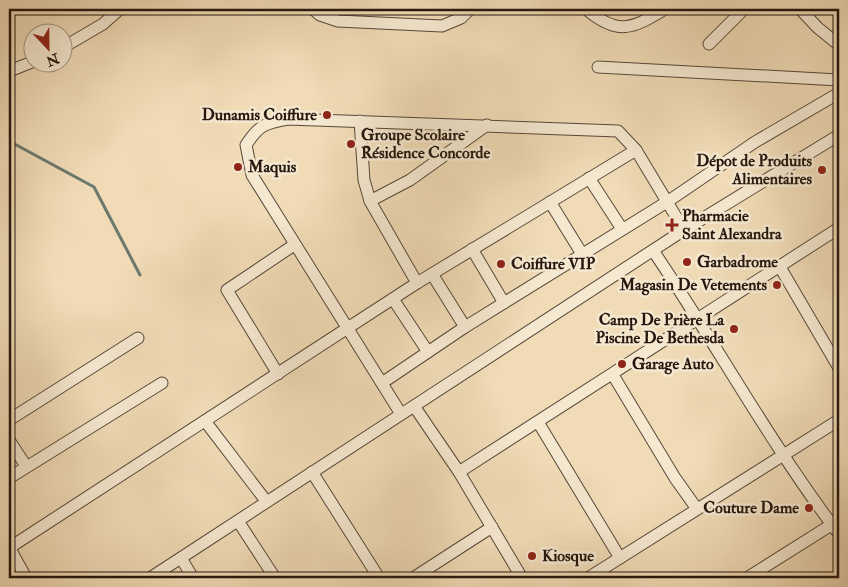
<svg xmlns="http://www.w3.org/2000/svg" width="848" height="587" viewBox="0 0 848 587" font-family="'IM FELL Double Pica',serif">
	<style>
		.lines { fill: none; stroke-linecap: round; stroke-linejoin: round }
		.stream { stroke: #6b796e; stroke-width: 3 }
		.minor-casing { stroke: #574838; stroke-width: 13 }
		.minor { stroke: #f5e8d0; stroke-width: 11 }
		.poi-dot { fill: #8f2418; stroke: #f5e8d0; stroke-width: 2 }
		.labels { text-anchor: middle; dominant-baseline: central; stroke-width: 5; stroke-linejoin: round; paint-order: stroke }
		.poi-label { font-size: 16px; font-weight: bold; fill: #24170e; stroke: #f5e8d0; text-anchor: start }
	</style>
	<rect width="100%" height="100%" fill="#f0dbb6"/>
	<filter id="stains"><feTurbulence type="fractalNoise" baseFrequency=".004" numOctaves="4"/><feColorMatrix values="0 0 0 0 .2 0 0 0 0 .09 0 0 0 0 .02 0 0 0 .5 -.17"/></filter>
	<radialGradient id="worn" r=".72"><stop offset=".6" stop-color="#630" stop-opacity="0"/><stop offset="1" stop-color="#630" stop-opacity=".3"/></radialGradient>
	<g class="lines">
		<!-- stream -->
		<polyline class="stream" points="9,141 94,187 140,275"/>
		<!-- minor casing -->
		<g class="minor-casing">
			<g id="minor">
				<polyline points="313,9 320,15 338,21 442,26 461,18 470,9"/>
				<path d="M586 9C618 36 632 29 665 9"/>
				<polyline points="800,9 818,28 839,45"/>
				<polyline points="709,44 744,9"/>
				<polyline points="62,48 103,24 120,9"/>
				<polyline points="598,67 839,80"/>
				<polyline points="12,70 32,62"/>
				<polyline points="360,121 364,180 370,201 410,180 487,125"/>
				<polyline points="589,178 622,229"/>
				<polyline points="370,201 417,283"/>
				<polyline points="550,202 582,254"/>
				<polyline points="472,249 504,303"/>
				<path d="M654 252C717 345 771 445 839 534"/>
				<polyline points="780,267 839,368"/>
				<polyline points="432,274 465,327"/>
				<polyline points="393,299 428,352"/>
				<polyline points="278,374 227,290 294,245"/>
				<polyline points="613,375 675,478 697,509"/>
				<polyline points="382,383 465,327 667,202 755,142 839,93"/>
				<polyline points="414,406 459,472 522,578"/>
				<path d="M401 414 252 175 246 145C259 125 265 123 288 119L618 131 636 150 684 230"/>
				<polyline points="9,420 138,338"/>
				<polyline points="205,421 266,501"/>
				<polyline points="538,422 620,558"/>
				<polyline points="9,440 26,466"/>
				<polyline points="312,472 379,578"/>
				<polyline points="459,472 839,228"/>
				<polyline points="9,478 162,383"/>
				<polyline points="238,521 275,578"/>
				<polyline points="9,547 26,578"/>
				<polyline points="9,548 417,283 636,150"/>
				<polyline points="181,558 193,578"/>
				<polyline points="150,578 684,230 839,135"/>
				<polyline points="413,578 492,527"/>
				<polyline points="588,578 839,420"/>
				<polyline points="747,578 839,520"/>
			</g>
		</g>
		<!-- minor -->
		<use href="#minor" class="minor"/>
	</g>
	<!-- markers -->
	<g class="poi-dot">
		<circle cx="327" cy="115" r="5"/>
		<circle cx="351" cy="144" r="5"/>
		<circle cx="238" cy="167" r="5"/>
		<circle cx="822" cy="170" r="5"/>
		<path d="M669.5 217.5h5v5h5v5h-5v5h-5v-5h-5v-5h5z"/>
		<circle cx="687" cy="262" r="5"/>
		<circle cx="501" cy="264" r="5"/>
		<circle cx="777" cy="285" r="5"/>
		<circle cx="734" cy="329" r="5"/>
		<circle cx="622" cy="364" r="5"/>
		<circle cx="809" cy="508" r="5"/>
		<circle cx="532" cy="556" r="5"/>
	</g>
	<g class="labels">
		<!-- poi labels -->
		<g class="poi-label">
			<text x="317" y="115" text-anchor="end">Dunamis Coiffure</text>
			<text x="361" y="135">Groupe Scolaire<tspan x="361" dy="18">Résidence Concorde</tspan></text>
			<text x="812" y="161" text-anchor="end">Dépot de Produits<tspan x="812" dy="18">Alimentaires</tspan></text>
			<text x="248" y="167">Maquis</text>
			<text x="682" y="216">Pharmacie<tspan x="682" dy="18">Saint Alexandra</tspan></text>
			<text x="697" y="262">Garbadrome</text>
			<text x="511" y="264">Coiffure VIP</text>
			<text x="767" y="285" text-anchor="end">Magasin De Vetements</text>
			<text x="724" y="320" text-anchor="end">Camp De Prière La<tspan x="724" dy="18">Piscine De Bethesda</tspan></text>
			<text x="632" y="364">Garage Auto</text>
			<text x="799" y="508" text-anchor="end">Couture Dame</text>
			<text x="542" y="556">Kiosque</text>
		</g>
	</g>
	<!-- margin -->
	<rect width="848" height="587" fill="none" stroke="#f0dbb6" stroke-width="30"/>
	<rect x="10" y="10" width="828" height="567" fill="none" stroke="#24170e" stroke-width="2.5"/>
	<rect x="15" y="15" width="818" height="557" fill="none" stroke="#24170e"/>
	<!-- north arrow -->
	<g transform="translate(48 48) rotate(158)"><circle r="24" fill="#f5e8d0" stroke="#a19482"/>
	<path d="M0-4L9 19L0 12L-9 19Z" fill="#8f2418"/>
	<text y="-8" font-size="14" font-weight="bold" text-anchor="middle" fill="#24170e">N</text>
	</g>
	<rect width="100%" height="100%" filter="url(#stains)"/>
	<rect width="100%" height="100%" fill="url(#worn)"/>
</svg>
